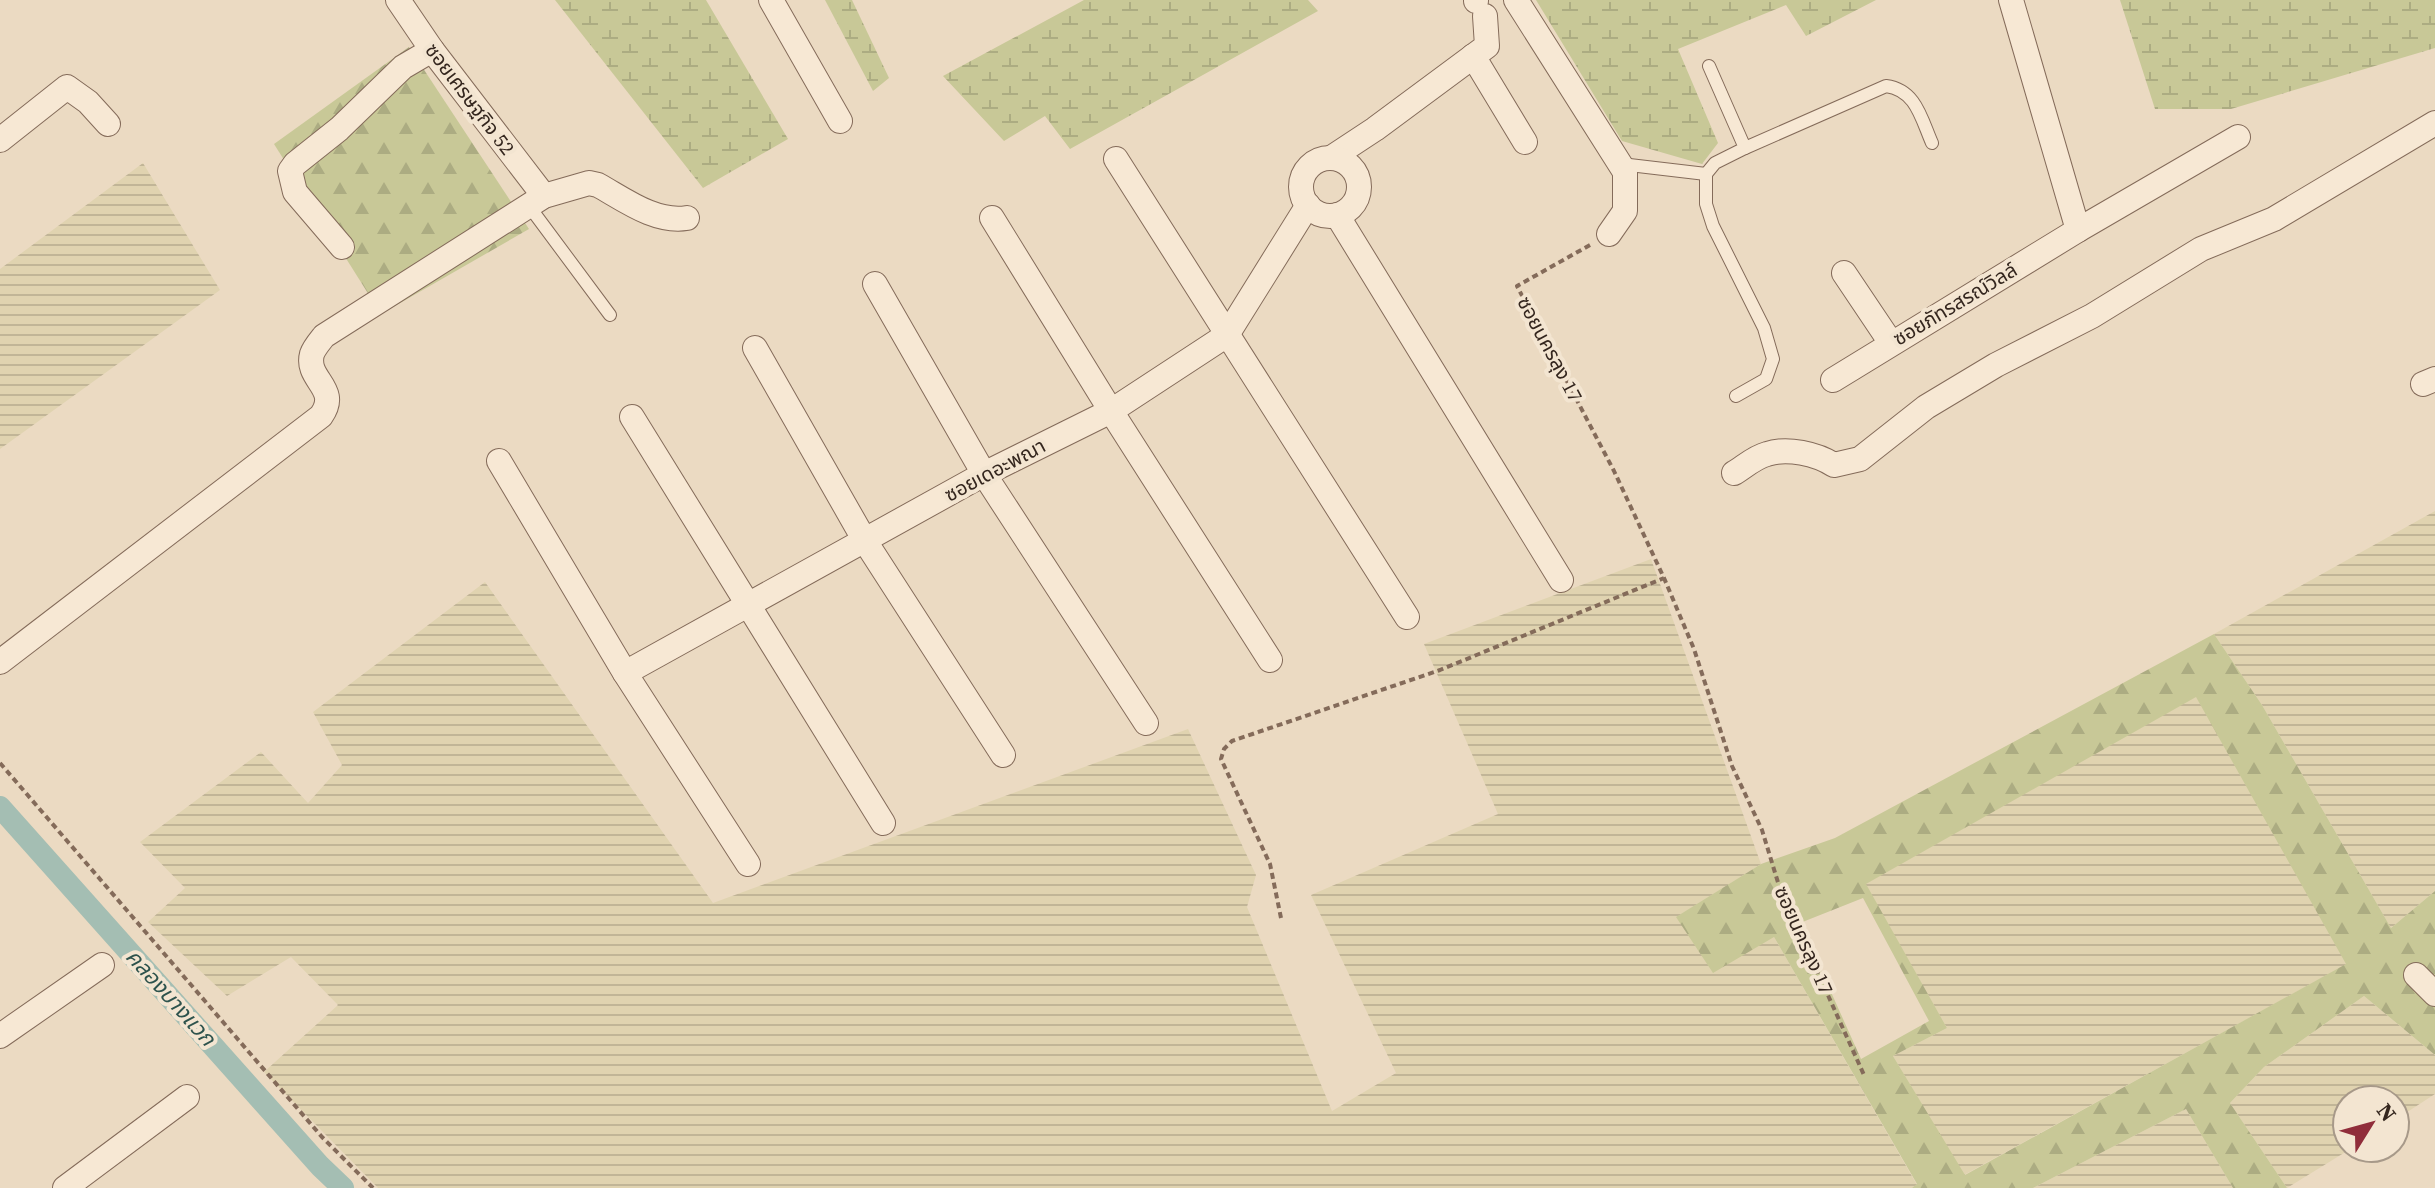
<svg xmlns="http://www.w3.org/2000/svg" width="2435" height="1188" viewBox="0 0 2435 1188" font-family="'Source Serif 4','Noto Sans Thai',serif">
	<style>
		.farmland { fill: url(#farmland-rules) }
		.forest { fill: url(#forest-firs); fill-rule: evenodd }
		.wetland { fill: url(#wetland-marsh) }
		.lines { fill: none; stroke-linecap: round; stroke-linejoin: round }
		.canal { stroke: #a4beb3; stroke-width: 22 }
		.service-casing { stroke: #846b5a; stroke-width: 14 }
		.minor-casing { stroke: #846b5a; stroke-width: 26 }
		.path { stroke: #846b5a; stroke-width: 4; stroke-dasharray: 6 4; stroke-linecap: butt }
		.service { stroke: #f7e8d4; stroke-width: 12 }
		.minor { stroke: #f7e8d4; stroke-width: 24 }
		.labels { text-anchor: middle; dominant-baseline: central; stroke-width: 8; stroke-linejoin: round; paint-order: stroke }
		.street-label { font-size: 20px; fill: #34261e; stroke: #f3e5d1 }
		.water-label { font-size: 22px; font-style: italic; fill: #2e534d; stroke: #f3e5d1 }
	</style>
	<defs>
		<pattern id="farmland-rules" width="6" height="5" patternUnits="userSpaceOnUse" patternTransform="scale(2)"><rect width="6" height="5" fill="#e0d3b0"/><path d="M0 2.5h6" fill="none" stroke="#c1b597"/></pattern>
		<pattern id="forest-firs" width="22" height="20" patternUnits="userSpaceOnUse" patternTransform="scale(2)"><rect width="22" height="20" fill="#c8c897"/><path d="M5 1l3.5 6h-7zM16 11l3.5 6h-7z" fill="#acac82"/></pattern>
		<pattern id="wetland-marsh" width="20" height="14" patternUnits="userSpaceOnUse" patternTransform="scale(2)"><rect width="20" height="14" fill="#c8c897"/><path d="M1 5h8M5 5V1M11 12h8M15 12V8" fill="none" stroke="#acac82"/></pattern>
	</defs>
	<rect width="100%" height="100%" fill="#ebdac2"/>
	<!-- farmland -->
	<g class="farmland">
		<polygon points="143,163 220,290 0,449 0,269"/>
		<polygon points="2435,511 2435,891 2391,928 2262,705 2214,634"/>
		<polygon points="1651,559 1761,864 1677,917 1774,937 1917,1185 1912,1188 378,1188 264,1072 338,1005 291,957 227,996 148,922 185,888 140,842 261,752 308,803 342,765 313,712 485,582 713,903 1188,729 1256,875 1247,907 1332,1111 1396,1073 1311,895 1498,814 1424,644"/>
		<polygon points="2196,696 2347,964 1964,1175 1893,1056 1947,1028 1865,884"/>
		<polygon points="2364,996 2435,1055 2435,1094 2395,1120 2395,1100 2347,1100 2347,1148 2352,1148 2287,1188 2230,1103 2264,1067"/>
		<polygon points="2186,1109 2233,1188 2033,1188"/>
	</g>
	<!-- forest -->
	<g class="forest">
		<polygon points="409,47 529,229 381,314 274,144"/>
		<path d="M2214 634 2262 705 2391 928 2435 891V1055L2364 996 2264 1067 2230 1103 2287 1188H2233L2186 1109 2033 1188H1912L1917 1184 1774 937 1713 973 1676 917 1761 864 1835 838ZM2196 697 2346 964 1965 1175 1893 1056 1947 1028 1866 884ZM1863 898 1929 1021 1861 1059 1800 923Z"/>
	</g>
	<!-- wetland -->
	<g class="wetland">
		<polygon points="555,0 706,0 788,139 703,188"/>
		<polygon points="825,0 852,0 889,78 873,91"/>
		<polygon points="1084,0 1308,0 1318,11 1070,149 1045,116 1004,141 943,76"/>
		<polygon points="1536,0 1876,0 1806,36 1786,5 1678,49 1718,143 1702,164 1622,141"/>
		<polygon points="2120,0 2435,0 2435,48 2231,109 2155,109"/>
	</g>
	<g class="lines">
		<!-- canal -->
		<polyline class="canal" points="0,807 320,1166 343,1188"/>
		<!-- service casing -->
		<g class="service-casing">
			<g id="service">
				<polyline points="1709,66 1745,148 1715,163 1706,174 1706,204 1713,226 1764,328 1773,359 1766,379 1736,396"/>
				<path d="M1745 148 1886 86C1916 90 1921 118 1932 143"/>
				<polyline points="1621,164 1706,174"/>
				<polyline points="529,206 610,315"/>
			</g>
		</g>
		<!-- minor casing -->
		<g class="minor-casing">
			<g id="minor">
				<polyline points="398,0 432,50 544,196"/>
				<polyline points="771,0 840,121"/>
				<polyline points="1476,0 1476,1"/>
				<polyline points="1516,0 1625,172 1625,211 1609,234"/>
				<polyline points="2011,0 2078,230"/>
				<polyline points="1473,56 1525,142"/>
				<polyline points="0,140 67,87 88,102 108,124"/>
				<polyline points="1331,158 1375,129 1487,46 1485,16"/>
				<circle cx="1330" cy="187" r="29"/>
				<polyline points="1116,159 1407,617"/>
				<polyline points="1337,215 1561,580"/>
				<polyline points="992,218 1111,411 1270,660"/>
				<polyline points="342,247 295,192 290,171 295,164 339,129 403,67 432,50"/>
				<polyline points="1844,273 1891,343"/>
				<polyline points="875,284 984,474 1146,723"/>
				<polyline points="755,348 865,541 1003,755"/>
				<polyline points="1833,380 2078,230 2238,137"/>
				<polyline points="2423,384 2435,379"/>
				<polyline points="632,417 883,823"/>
				<polyline points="499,461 625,673 748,864"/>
				<path d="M1734 473C1744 467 1755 457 1767 454 1787 447 1817 454 1834 465L1860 459 1926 407 1996 365 2092 316 2201 249 2274 219 2435 123"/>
				<path d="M0 662 321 416C341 388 305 380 312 354 314 348 320 341 324 336L544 196 589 183 598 185C625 200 655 223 687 218"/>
				<polyline points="625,673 984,474 1111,411 1227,335 1308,205"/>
				<polyline points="2416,975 2435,994"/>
				<polyline points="0,1036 102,965"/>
				<polyline points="65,1188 187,1097"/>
			</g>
		</g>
		<!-- path -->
		<g class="path">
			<polyline points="1590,245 1517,286 1614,471 1664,578 1694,649 1732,766 1762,830 1780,889 1864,1075"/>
			<polyline points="0,763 322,1137 373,1188"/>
			<polyline points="1281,918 1270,864 1221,759 1224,749 1232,741 1440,670 1664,578"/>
		</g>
		<!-- service -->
		<use href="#service" class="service"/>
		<!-- minor -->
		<use href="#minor" class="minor"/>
	</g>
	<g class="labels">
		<!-- street labels -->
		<g class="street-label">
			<text transform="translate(470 99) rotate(53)">ซอยเศรษฐกิจ 52</text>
			<text transform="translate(1955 304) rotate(-31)">ซอยภัทรสรณ์วิลล์</text>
			<text transform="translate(1550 349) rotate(62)">ซอยนครลุง 17</text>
			<text transform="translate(995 470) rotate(-28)">ซอยเดอะพณา</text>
			<text transform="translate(1804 940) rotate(66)">ซอยนครลุง 17</text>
		</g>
		<!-- water labels -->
		<g class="water-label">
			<text transform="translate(171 997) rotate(48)">คลองบางแวก</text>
		</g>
	</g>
	<!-- north arrow -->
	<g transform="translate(2371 1124) rotate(53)"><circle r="38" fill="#f3e5d1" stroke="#a79989" stroke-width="2"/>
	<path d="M0-6L14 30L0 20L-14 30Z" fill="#902d3a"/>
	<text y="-12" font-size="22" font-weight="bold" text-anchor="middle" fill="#34261e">N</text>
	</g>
</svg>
